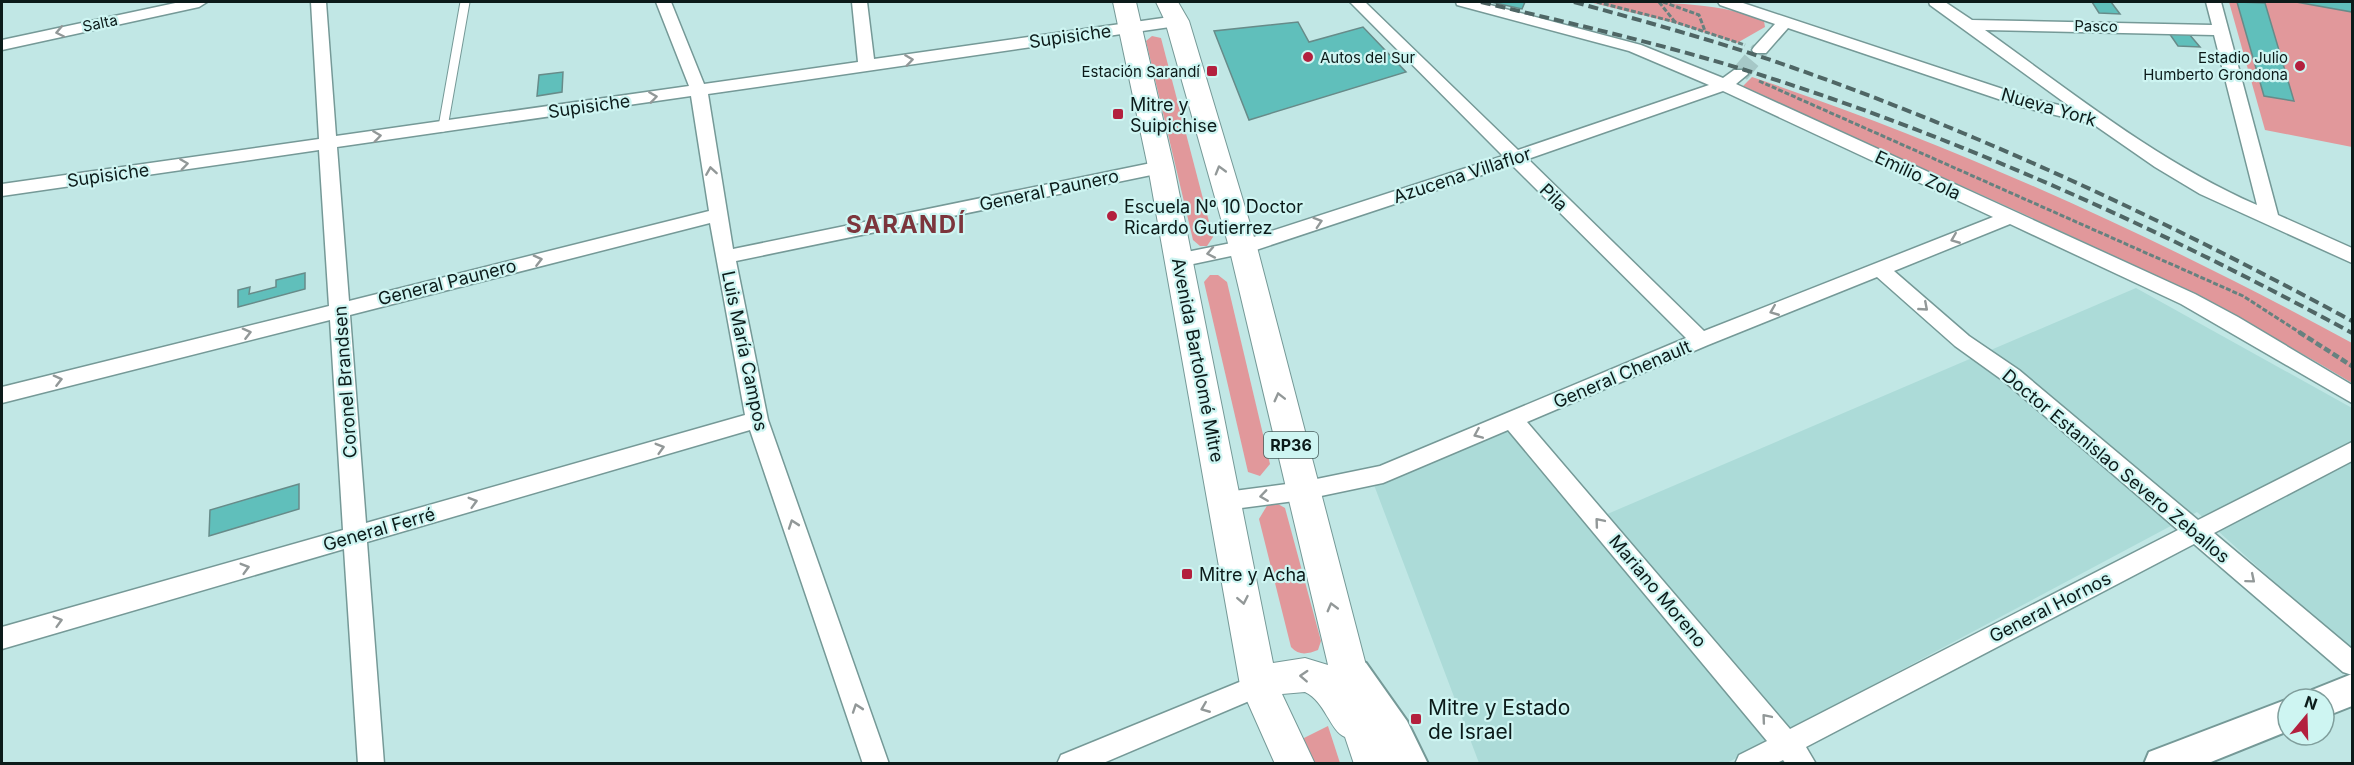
<svg xmlns="http://www.w3.org/2000/svg" width="2354" height="765" viewBox="0 0 2354 765" font-family="Inter,sans-serif">
	<style>
		.built { fill: #acdbd8 }
		.green { fill: #e1989b }
		.building { fill: #60bfbb; stroke: #678b89; stroke-width: 1.5 }
		.lines { fill: none; stroke-linecap: round; stroke-linejoin: round }
		.street-tunnel { stroke: #a6c8c7; stroke-width: 18; stroke-dasharray: 18 9; stroke-linecap: butt }
		.lane-casing { stroke: #759997; stroke-width: 11 }
		.street-casing { stroke: #759997; stroke-width: 3 }
		.secondary-casing { stroke: #759997; stroke-width: 4 }
		.primary-casing { stroke: #759997; stroke-width: 2 }
		.path-far1 { stroke: #66817f; stroke-width: 3; stroke-dasharray: 5 2; stroke-linecap: butt }
		.path { stroke: #66817f; stroke-width: 4.5; stroke-dasharray: 7 3; stroke-linecap: butt }
		.lane { stroke: #fff; stroke-width: 9 }
		.street { fill: #fff; fill-rule: evenodd }
		.secondary { fill: #fff; fill-rule: evenodd }
		.primary { fill: #fff; fill-rule: evenodd }
		.rail { stroke: #4f6665; stroke-width: 4; stroke-dasharray: 10 5; stroke-linecap: butt }
		.oneway { stroke: #929898 }
		.poi-dot { fill: #b3203e; stroke: #cef5f2; stroke-width: 2 }
		.labels { text-anchor: middle; dominant-baseline: central; stroke-width: 4.5; stroke-linejoin: round; paint-order: stroke }
		.far-street-label { font-size: 15px; fill: #0c1b1a; stroke: #cef5f2 }
		.far-poi-label { font-size: 15px; fill: #0c1b1a; stroke: #cef5f2; text-anchor: end }
		.shield { fill: #cef5f2; stroke: #465c5b; stroke-width: 1.5 }
		.shield-label { font-size: 16px; font-weight: bold; fill: #0c1b1a }
		.street-label { font-size: 18px; fill: #0c1b1a; stroke: #cef5f2 }
		.poi-label { font-size: 18px; fill: #0c1b1a; stroke: #cef5f2; text-anchor: start }
		.near-poi-label { font-size: 21px; fill: #0c1b1a; stroke: #cef5f2; text-anchor: start }
		.district-label { font-size: 24px; font-weight: bold; letter-spacing: 1.5px; fill: #7c353c; stroke: #cef5f2 }
	</style>
	<rect width="100%" height="100%" fill="#c1e7e5"/>
	<!-- built -->
	<polygon class="built" points="2136,288 2352,408 2352,647 2348,649 2197,512 1727,763 1479,763 1371,477 1508,425 1598,518"/>
	<!-- green -->
	<g class="green">
		<path d="M1589 2C1641 2 1720 0 1764 21L1765 27 1737 43 1675 23Z"/>
		<polygon points="2229,2 2352,2 2352,147 2265,130"/>
		<polygon points="1152,36 1161,38 1213,237 1207,246 1200,246 1193,240 1146,41"/>
		<path d="M1752 77C1960 147 2159 238 2352 343V383C2159 267 1947 181 1741 88Z"/>
		<polygon points="1210,275 1218,275 1227,282 1270,464 1260,476 1248,472 1204,282"/>
		<path d="M1268 504H1278L1285 508 1321 641 1318 650C1308 654 1299 656 1291 647L1259 519Z"/>
		<polygon points="1328,726 1340,763 1302,763 1292,744"/>
	</g>
	<!-- building -->
	<g class="building">
		<polygon points="1491,2 1525,2 1522,9"/>
		<polygon points="2092,2 2111,2 2120,14 2099,13"/>
		<polygon points="2237,2 2265,3 2294,101 2264,96"/>
		<polygon points="2296,2 2352,2 2352,12"/>
		<polygon points="1298,22 1309,42 1363,27 1406,72 1249,120 1214,31"/>
		<polygon points="2169,33 2189,34 2200,47 2178,46"/>
		<polygon points="563,72 562,92 537,96 539,75"/>
		<polygon points="305,273 305,289 238,307 238,290 250,287 249,294 276,287 276,280"/>
		<polygon points="299,484 299,509 209,536 210,510"/>
	</g>
	<g class="lines">
		<!-- street-tunnel -->
		<polyline class="street-tunnel" points="1740,74 1760,50"/>
		<!-- lane casing -->
		<g class="lane-casing">
			<polyline id="lane" points="443,127 465,2"/>
		</g>
		<!-- street casing -->
		<g class="street-casing">
			<g id="street">
				<polygon points="180,2 207,2 199,7 2,50 2,40"/>
				<path d="M311 2H326L336 136 689 86 656 2H671L704 84 858 62 852 2H867L874 59 1177 16 1183 18 1185 21 1177 26 708 94 733 249 1161 161 1167 163 1170 167 1167 171 1161 173 736 261 768 420 889 764H863L750 430 367 542 384 764H358L344 549 2 649V627L343 530 330 320 2 403V387L329 306 319 150 2 196V184L319 139ZM691 96 709 211 349 301 337 147ZM710 223 745 415 366 523 350 315Z"/>
				<path d="M1350 2H1365L1518 150 1709 85 1629 51 1457 5 1456 2H1479L1641 45 1723 78 1734 70H1746L1748 74 1736 84 2195 294 2238 317 2352 385V403L2181 304 2010 224 1894 271 1969 336 2019 370 2198 520 2352 442V461L2214 533 2352 649V675L2343 672 2194 544 1806 747 1816 764H1786L1783 760 1775 764H1735L1739 755 1767 741 1508 430 1383 483 1302 500 1226 510 1218 508 1215 501 1218 494 1226 492 1302 482 1380 466 1686 338 1512 165 1250 252 1179 267 1172 265 1169 260 1172 255 1241 241 1503 156ZM1723 91 1993 217 1704 331 1528 159ZM1877 277 1955 346 2005 382 2178 530 1790 729 1527 422 1708 345Z"/>
				<path d="M1718 2H1740L2033 99 2072 108 1930 5 1929 2H1945L1972 20 2212 25 2206 2H2221L2278 215 2352 248V263L2200 194 2155 167 2093 124 2022 107 1788 28 1766 53H1754L1752 50 1754 47 1775 24 1720 5ZM1985 30 2214 35 2257 205C2157 161 2073 93 1985 30Z"/>
				<polygon points="1259,674 1268,677 1272,685 1268,693 1101,764 1057,764 1061,755"/>
			</g>
		</g>
		<!-- secondary casing -->
		<g class="secondary-casing">
			<g id="secondary">
				<polygon points="1354,659 1366,663 1407,721 1428,764 1391,764 1383,745 1337,674 1342,663"/>
				<polygon points="2352,674 2352,706 2324,717 2324,699 2308,699 2312,690"/>
				<polygon points="2288,699 2288,731 2206,764 2144,764 2149,752"/>
			</g>
		</g>
		<!-- primary casing -->
		<g class="primary-casing">
			<path id="primary" d="M1113 2H1136L1174 167 1273 663 1305 658 1328 665 1229 247 1165 21 1156 2H1178L1189 21 1257 247 1387 746 1394 764H1354L1345 737C1330 731 1325 701 1305 692L1282 694 1315 764H1275L1240 685 1148 167Z"/>
		</g>
		<!-- path-far1 -->
		<g class="path-far1">
			<polyline points="1597,2 1675,22 1745,45"/>
			<polyline points="1659,2 1675,22"/>
			<polyline points="1663,2 1699,15 1705,31"/>
			<polyline points="1759,81 2243,296 2302,334"/>
			<polyline points="1196,231 1215,229"/>
		</g>
		<!-- path -->
		<polyline class="path" points="2299,332 2352,366"/>
		<!-- lane -->
		<use href="#lane" class="lane"/>
		<!-- street -->
		<use href="#street" class="street"/>
		<!-- secondary -->
		<use href="#secondary" class="secondary"/>
		<!-- primary -->
		<use href="#primary" class="primary"/>
		<!-- rail -->
		<g class="rail">
			<path d="M1481 2C1569 23 1658 43 1745 70 1956 136 2158 227 2352 333"/>
			<path d="M1574 2C1647 22 1720 42 1791 67 1985 135 2171 223 2352 321"/>
		</g>
	</g>
	<!-- one-way arrows -->
	<defs><path id="oneway-chevron" d="M-2-3.5L2.5 0L-2 3.5" fill="none" stroke-width="1.6" stroke-linecap="round" stroke-linejoin="round" transform="scale(1.5)"/></defs>
	<g class="oneway">
		<use href="#oneway-chevron" transform="translate(60 32) rotate(168)"/>
		<use href="#oneway-chevron" transform="translate(909 60) rotate(-8)"/>
		<use href="#oneway-chevron" transform="translate(653 97) rotate(-8)"/>
		<use href="#oneway-chevron" transform="translate(377 136) rotate(-8)"/>
		<use href="#oneway-chevron" transform="translate(184 164) rotate(-8)"/>
		<use href="#oneway-chevron" transform="translate(1220 170) rotate(-106)"/>
		<use href="#oneway-chevron" transform="translate(711 171) rotate(-99)"/>
		<use href="#oneway-chevron" transform="translate(1318 222) rotate(-18)"/>
		<use href="#oneway-chevron" transform="translate(1955 239) rotate(158)"/>
		<use href="#oneway-chevron" transform="translate(1211 253) rotate(169)"/>
		<use href="#oneway-chevron" transform="translate(538 260) rotate(-14)"/>
		<use href="#oneway-chevron" transform="translate(1924 307) rotate(41)"/>
		<use href="#oneway-chevron" transform="translate(1774 311) rotate(158)"/>
		<use href="#oneway-chevron" transform="translate(247 333) rotate(-14)"/>
		<use href="#oneway-chevron" transform="translate(58 380) rotate(-14)"/>
		<use href="#oneway-chevron" transform="translate(1279 397) rotate(-104)"/>
		<use href="#oneway-chevron" transform="translate(1478 434) rotate(157)"/>
		<use href="#oneway-chevron" transform="translate(660 448) rotate(-16)"/>
		<use href="#oneway-chevron" transform="translate(1264 496) rotate(172)"/>
		<use href="#oneway-chevron" transform="translate(473 502) rotate(-16)"/>
		<use href="#oneway-chevron" transform="translate(1599 522) rotate(-130)"/>
		<use href="#oneway-chevron" transform="translate(793 524) rotate(-109)"/>
		<use href="#oneway-chevron" transform="translate(245 568) rotate(-16)"/>
		<use href="#oneway-chevron" transform="translate(2251 579) rotate(40)"/>
		<use href="#oneway-chevron" transform="translate(1243 600) rotate(79)"/>
		<use href="#oneway-chevron" transform="translate(1332 607) rotate(-105)"/>
		<use href="#oneway-chevron" transform="translate(58 621) rotate(-16)"/>
		<use href="#oneway-chevron" transform="translate(1304 676) rotate(-177)"/>
		<use href="#oneway-chevron" transform="translate(857 708) rotate(-109)"/>
		<use href="#oneway-chevron" transform="translate(1205 708) rotate(158)"/>
		<use href="#oneway-chevron" transform="translate(1766 718) rotate(-130)"/>
	</g>
	<!-- markers -->
	<g class="poi-dot">
		<circle cx="1308" cy="57" r="6"/>
		<circle cx="2300" cy="66" r="6"/>
		<rect x="1206" y="65" width="12" height="12" rx="3"/>
		<rect x="1112" y="108" width="12" height="12" rx="3"/>
		<circle cx="1112" cy="216" r="6"/>
		<rect x="1181" y="568" width="12" height="12" rx="3"/>
		<rect x="1410" y="713" width="12" height="12" rx="3"/>
	</g>
	<g class="labels">
		<!-- far-street labels -->
		<g class="far-street-label">
			<text transform="translate(100 23) rotate(-12)">Salta</text>
			<text transform="translate(2096 26) rotate(1)">Pasco</text>
		</g>
		<!-- far-poi labels -->
		<g class="far-poi-label">
			<text x="1320" y="57" text-anchor="start">Autos del Sur</text>
			<text x="2288" y="57">Estadio Julio<tspan x="2288" dy="17">Humberto Grondona</tspan></text>
			<text x="1200" y="71">Estación Sarandí</text>
		</g>
		<!-- shield labels -->
		<rect class="shield" x="1264" y="432" width="54" height="26" rx="4.5"/>
		<g class="shield-label">
			<text x="1291" y="445">RP36</text>
		</g>
		<!-- street labels -->
		<g class="street-label">
			<text transform="translate(1070 36) rotate(-8)">Supisiche</text>
			<text transform="translate(589 106) rotate(-8)">Supisiche</text>
			<text transform="translate(2049 107) rotate(16)">Nueva York</text>
			<text transform="translate(108 175) rotate(-8)">Supisiche</text>
			<text transform="translate(1462 175) rotate(-18)">Azucena Villaflor</text>
			<text transform="translate(1918 175) rotate(25)">Emilio Zola</text>
			<text transform="translate(1049 190) rotate(-12)">General Paunero</text>
			<text transform="translate(1554 197) rotate(44)">Pila</text>
			<text transform="translate(447 282) rotate(-14)">General Paunero</text>
			<text transform="translate(745 351) rotate(78)">Luis María Campos</text>
			<text transform="translate(1198 360) rotate(79)">Avenida Bartolomé Mitre</text>
			<text transform="translate(1622 374) rotate(-23)">General Chenault</text>
			<text transform="translate(345 382) rotate(-94)">Coronel Brandsen</text>
			<text transform="translate(2116 466) rotate(40)">Doctor Estanislao Severo Zeballos</text>
			<text transform="translate(379 529) rotate(-16)">General Ferré</text>
			<text transform="translate(1658 591) rotate(50)">Mariano Moreno</text>
			<text transform="translate(2050 607) rotate(-27)">General Hornos</text>
		</g>
		<!-- poi labels -->
		<g class="poi-label">
			<text x="1130" y="104">Mitre y<tspan x="1130" dy="21">Suipichise</tspan></text>
			<text x="1124" y="206">Escuela Nº 10 Doctor<tspan x="1124" dy="21">Ricardo Gutierrez</tspan></text>
			<text x="1199" y="574">Mitre y Acha</text>
		</g>
		<!-- near-poi labels -->
		<g class="near-poi-label">
			<text x="1428" y="707">Mitre y Estado<tspan x="1428" dy="24">de Israel</tspan></text>
		</g>
		<!-- district labels -->
		<g class="district-label">
			<text x="906" y="224">SARANDÍ</text>
		</g>
	</g>
	<!-- border -->
	<rect width="2354" height="765" fill="none" stroke="#0c1b1a" stroke-width="6"/>
	<!-- north arrow -->
	<g transform="translate(2306 717) rotate(19)"><circle r="28" fill="#cef5f2" stroke="#809e9c" stroke-width="1.5"/>
	<path d="M0-4.5L10 22L0 15L-10 22Z" fill="#b3203e"/>
	<text y="-9" font-size="16" font-weight="bold" text-anchor="middle" fill="#0c1b1a">N</text>
	</g>
</svg>
